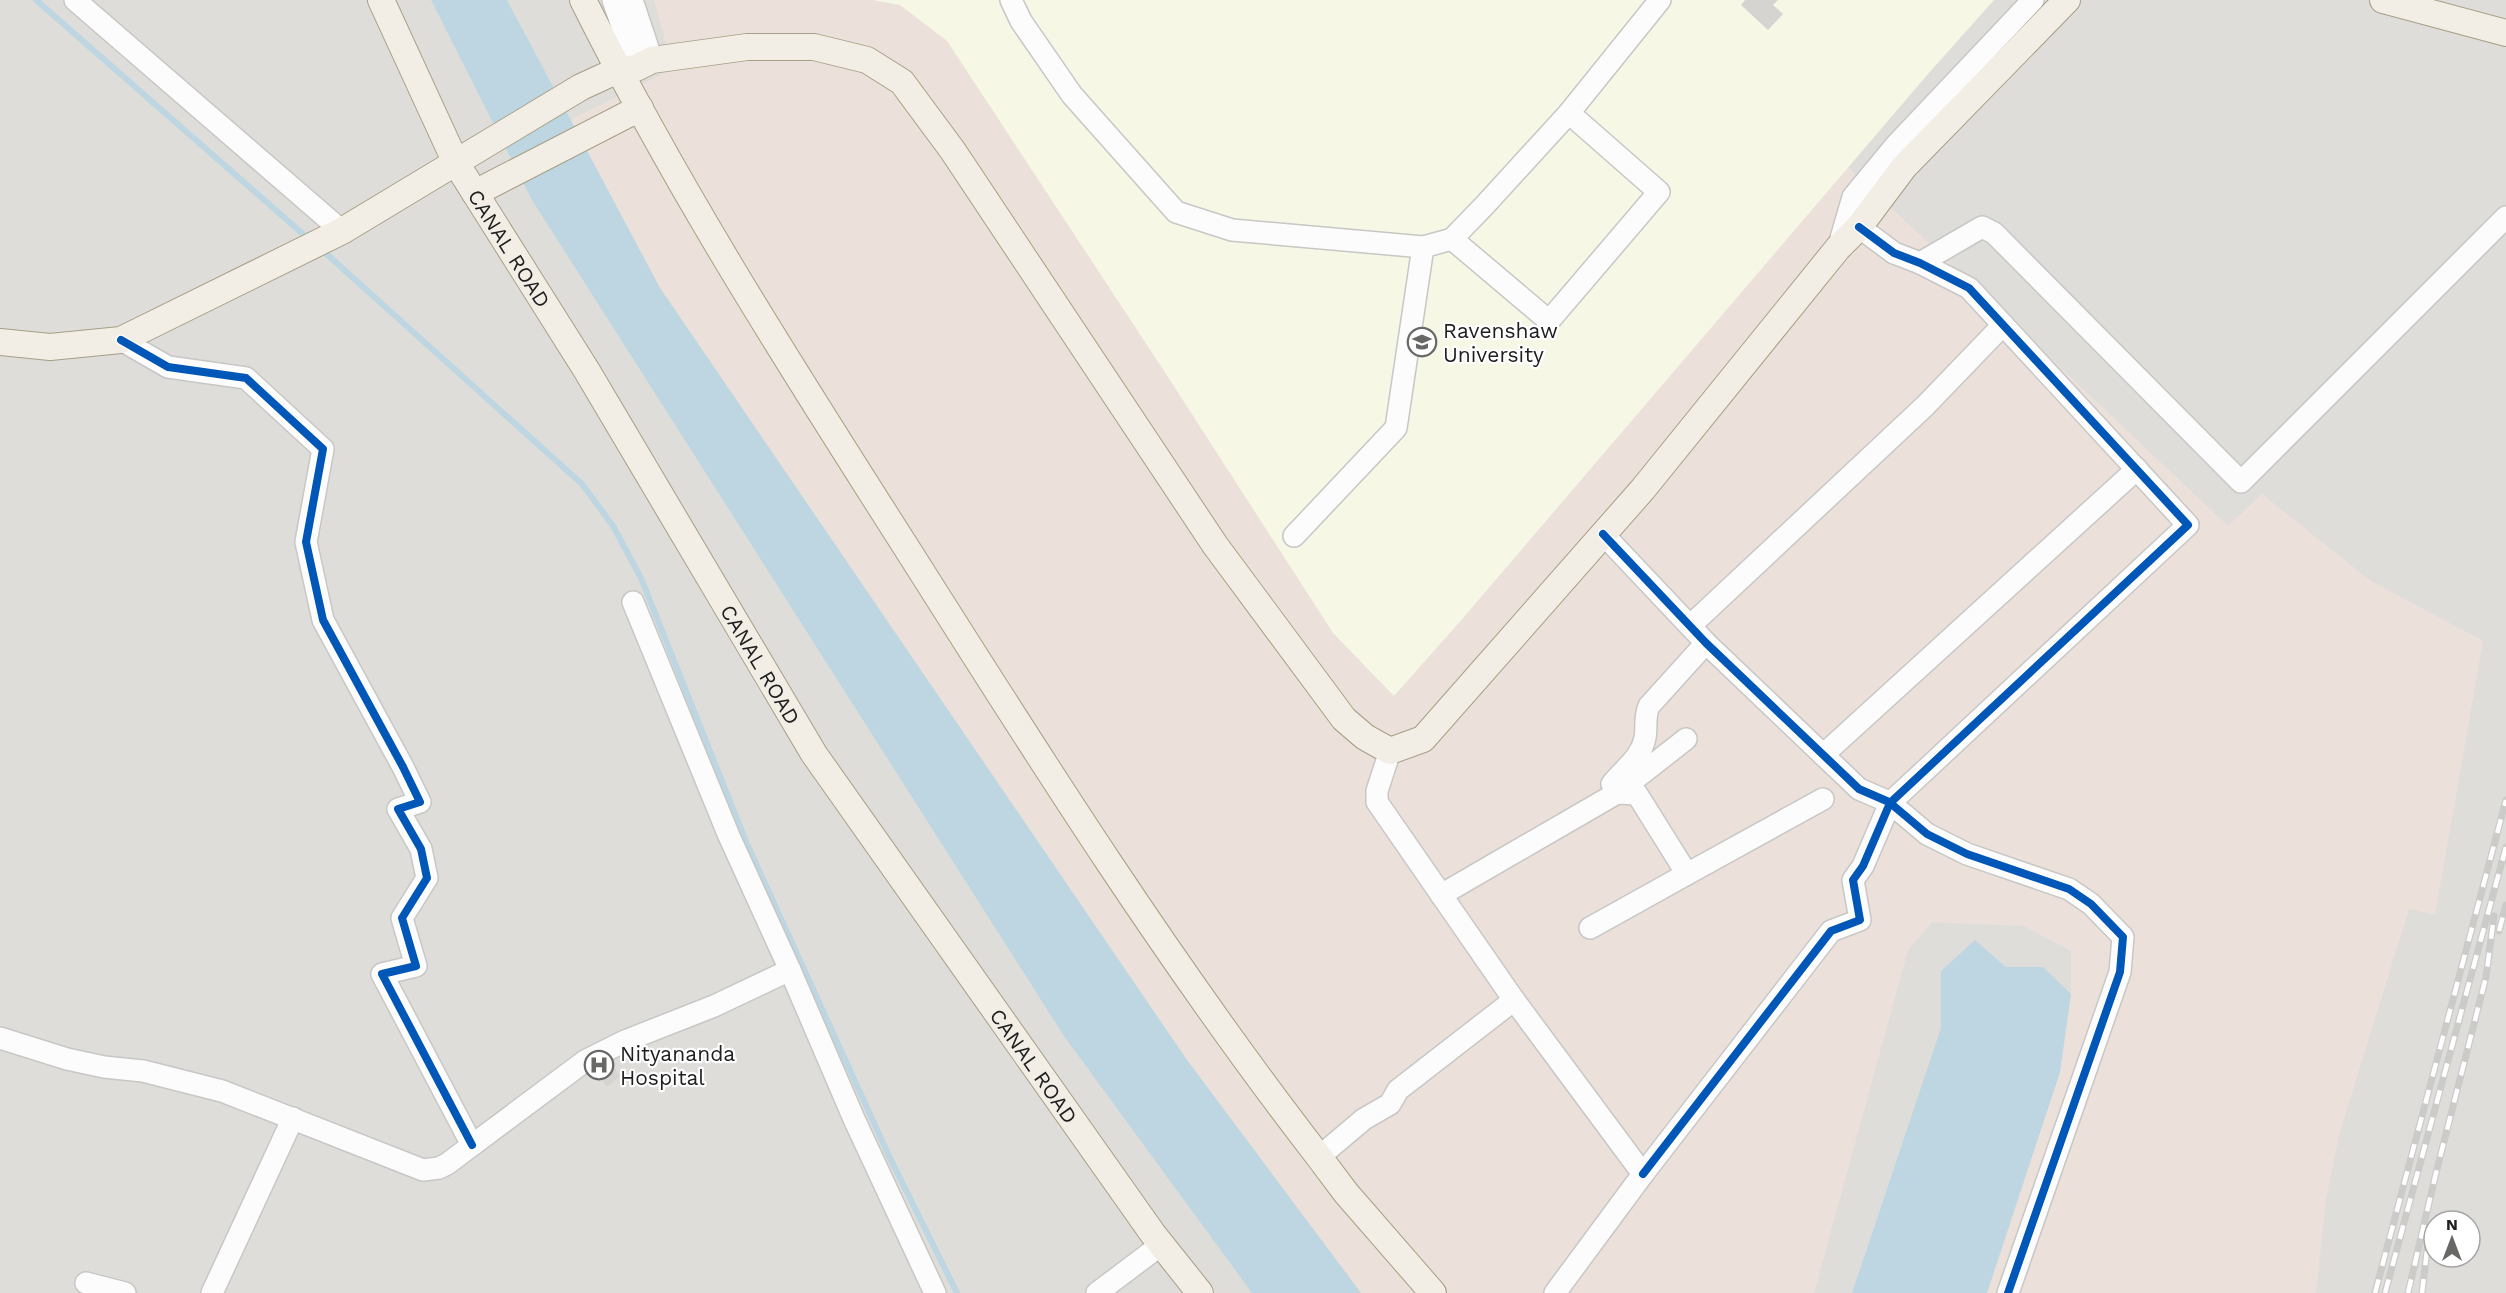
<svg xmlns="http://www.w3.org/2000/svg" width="2506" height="1293" viewBox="0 0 2506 1293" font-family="'Work Sans',sans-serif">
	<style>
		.residential { fill: #deddda; fill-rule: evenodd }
		.commercial { fill: #ece0db }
		.education { fill: #f6f7e5 }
		.water { fill: #bdd6e1 }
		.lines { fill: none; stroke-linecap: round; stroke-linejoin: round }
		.stream { stroke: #bdd6e1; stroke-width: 6 }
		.building { fill: #d6d4d0 }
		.minor-casing { stroke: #c7c7c5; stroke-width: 24 }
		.major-casing { stroke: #a69f85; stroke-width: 28 }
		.minor { stroke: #fdfcfc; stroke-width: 21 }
		.major { stroke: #f2eee6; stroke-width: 26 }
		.rail-casing { stroke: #cbcbca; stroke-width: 7 }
		.rail { stroke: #fff; stroke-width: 4.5; stroke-dasharray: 14; stroke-linecap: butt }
		.cycleway-casing { stroke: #fff; stroke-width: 11 }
		.cycleway { stroke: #0057b8; stroke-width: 8 }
		.labels { text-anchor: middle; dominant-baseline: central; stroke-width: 4.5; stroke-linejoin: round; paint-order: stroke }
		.street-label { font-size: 21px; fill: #202020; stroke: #fff }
		.poi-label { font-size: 21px; fill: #202020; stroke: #fff; text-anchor: start }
	</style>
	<rect width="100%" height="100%" fill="#efeee9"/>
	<!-- residential -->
	<path class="residential" d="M0 0H2506V1293H0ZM2434 1221H2470V1257H2434Z"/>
	<!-- commercial -->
	<polygon class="commercial" points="654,0 872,0 900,5 947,41 1164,371 1333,633 1394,695 1464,617 1848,167 2228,526 2262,494 2371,581 2483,641 2435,915 2409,909 2339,1135 2326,1199 2316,1293 1987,1293 2060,1072 2071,994 2071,951 2024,926 1932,922 1908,950 1814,1293 1361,1293 1187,1060 660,288 570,120 673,69"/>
	<!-- education -->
	<polygon class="education" points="872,0 1994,0 1928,74 1464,617 1394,696 1333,633 1164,371 947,41 900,5"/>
	<!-- water -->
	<g class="water">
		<polygon points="431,0 507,0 660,288 1187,1060 1361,1293 1252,1293 1064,1036 532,200"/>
		<polygon points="1975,940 2006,967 2043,967 2071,994 2060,1072 1987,1293 1852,1293 1941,1028 1941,971"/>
	</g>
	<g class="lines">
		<!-- stream -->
		<g class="stream">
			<polyline points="36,0 311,241"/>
			<polyline points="321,249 582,484 613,526 641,578 747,844 889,1156 957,1293"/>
		</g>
	</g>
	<!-- building -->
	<g class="building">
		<polygon points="1745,0 1778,0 1773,5 1783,14 1768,30 1741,5"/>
		<polygon points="607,1057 620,1076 607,1087 592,1067"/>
	</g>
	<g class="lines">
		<!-- minor casing -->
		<g class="minor-casing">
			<g id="minor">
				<polyline points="75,0 342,231"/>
				<polyline points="613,0 636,68"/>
				<polyline points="632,0 652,60"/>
				<polyline points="1011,0 1021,21 1072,95 1176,212 1232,230 1423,247 1452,239 1484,206 1569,113 1660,0"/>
				<polyline points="1452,239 1549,321 1659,192 1569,113"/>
				<polyline points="1839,245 1853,197 1896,145 2033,0"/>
				<polyline points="1920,263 1982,227 1994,233 2241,482 2506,217"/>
				<polyline points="121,340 168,367 246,378 323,449 306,542 323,620 403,767 420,802 398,809 421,849 427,878 402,918 416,966 382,974 472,1145"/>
				<polyline points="1603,534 1706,643 1859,789 1889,802 1927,834 1967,854 2069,889 2091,904 2123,937 2120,972 2008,1293"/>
				<polyline points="1294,536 1396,428 1423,247"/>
				<polyline points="633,602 729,836 790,970 854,1119 935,1293"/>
				<polyline points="1690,626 1925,406 2003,325"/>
				<path d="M1686 739 1617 793 1612 784C1624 769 1641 758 1645 738 1647 727 1644 717 1649 706L1706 643"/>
				<polyline points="1390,751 1377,791 1377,802 1514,1000 1643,1174 1555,1293"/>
				<polyline points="1823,755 2137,469"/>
				<polyline points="1441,895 1617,793 1637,794 1687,874 1823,799"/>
				<polyline points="1590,928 1687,874"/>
				<polyline points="0,1038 67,1059 104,1067 143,1071 222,1091 423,1170 439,1168 447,1164 585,1061 625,1041 714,1006 790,970"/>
				<polyline points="1319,1157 1364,1119 1390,1104 1398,1090 1514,1000"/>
				<polyline points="1643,1174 1831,931 1860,920 1853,880 1863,866 1890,803 2188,525 1969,288 1920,263 1894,253 1859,227"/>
				<polyline points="86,1283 125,1293"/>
				<polyline points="212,1293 293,1118"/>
				<polyline points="1097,1293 1162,1244"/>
			</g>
		</g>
		<!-- major casing -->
		<g class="major-casing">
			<g id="major">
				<path id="s1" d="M381 0 456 163 587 371 814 754 1153 1234 1200 1293"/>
				<path d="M583 0C679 193 797 376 913 558 1042 762 1171 966 1319 1157L1346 1193 1433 1293"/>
				<polyline points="2383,0 2506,33"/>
				<polyline points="475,193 640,108"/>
				<polyline points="0,342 50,347 121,340 342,231 581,87 618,70 636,68 652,60 747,47 814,47 867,60 902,82 953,151 1215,545 1344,719 1365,737 1390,751 1423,739 1643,489 1838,248 1859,227 1904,167 2067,0"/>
			</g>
		</g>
		<!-- minor -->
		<use href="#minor" class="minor"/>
		<!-- major -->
		<use href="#major" class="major"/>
		<!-- rail casing -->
		<g class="rail-casing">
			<g id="rail">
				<polyline points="2499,931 2506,905"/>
				<polyline points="2375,1293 2506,800"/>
				<polyline points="2385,1293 2506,847"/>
				<polyline points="2408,1293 2436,1173 2486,977 2494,916"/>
				<polyline points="2422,1293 2429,1233"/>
			</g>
		</g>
		<!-- rail -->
		<use href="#rail" class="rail"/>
		<!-- cycleway casing -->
		<g class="cycleway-casing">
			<g id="cycleway">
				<polyline points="121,340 168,367 246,378 323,449 306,542 323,620 403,767 420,802 398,809 421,849 427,878 402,918 416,966 382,974 472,1145"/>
				<polyline points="1603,534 1706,643 1859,789 1889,802 1927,834 1967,854 2069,889 2091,904 2123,937 2120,972 2008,1293"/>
				<polyline points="1643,1174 1831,931 1860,920 1853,880 1863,866 1890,803 2188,525 1969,288 1920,263 1894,253 1859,227"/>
			</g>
		</g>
		<!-- cycleway -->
		<use href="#cycleway" class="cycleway"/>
	</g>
	<!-- icons -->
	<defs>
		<g id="university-ring" transform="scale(1.5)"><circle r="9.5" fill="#fff" stroke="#686866" stroke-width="1.5"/><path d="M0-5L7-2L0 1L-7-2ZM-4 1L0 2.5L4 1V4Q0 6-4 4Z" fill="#686866"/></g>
		<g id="hospital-ring" transform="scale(1.5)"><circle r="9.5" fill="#fff" stroke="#686866" stroke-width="1.5"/><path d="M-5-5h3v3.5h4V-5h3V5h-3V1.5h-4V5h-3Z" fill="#686866"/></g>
	</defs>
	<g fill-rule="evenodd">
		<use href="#university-ring" x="1422" y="342"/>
		<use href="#hospital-ring" x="599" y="1065"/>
	</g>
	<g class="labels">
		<!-- street labels -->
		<g class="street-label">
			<text stroke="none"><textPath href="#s1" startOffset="280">CANAL ROAD</textPath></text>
			<text stroke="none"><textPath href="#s1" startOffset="766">CANAL ROAD</textPath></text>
			<text stroke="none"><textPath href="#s1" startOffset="1252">CANAL ROAD</textPath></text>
		</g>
		<!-- poi labels -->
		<g class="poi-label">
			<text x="1443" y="330">Ravenshaw<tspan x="1443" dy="24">University</tspan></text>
			<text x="620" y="1053">Nityananda<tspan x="620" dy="24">Hospital</tspan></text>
		</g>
	</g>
	<!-- north arrow -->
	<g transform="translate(2452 1239)"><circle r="28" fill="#ffffff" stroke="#a6a6a6" stroke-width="1.5"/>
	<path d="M0-4.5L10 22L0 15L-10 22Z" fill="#686866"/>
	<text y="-9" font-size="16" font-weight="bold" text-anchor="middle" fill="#202020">N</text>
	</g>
</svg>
